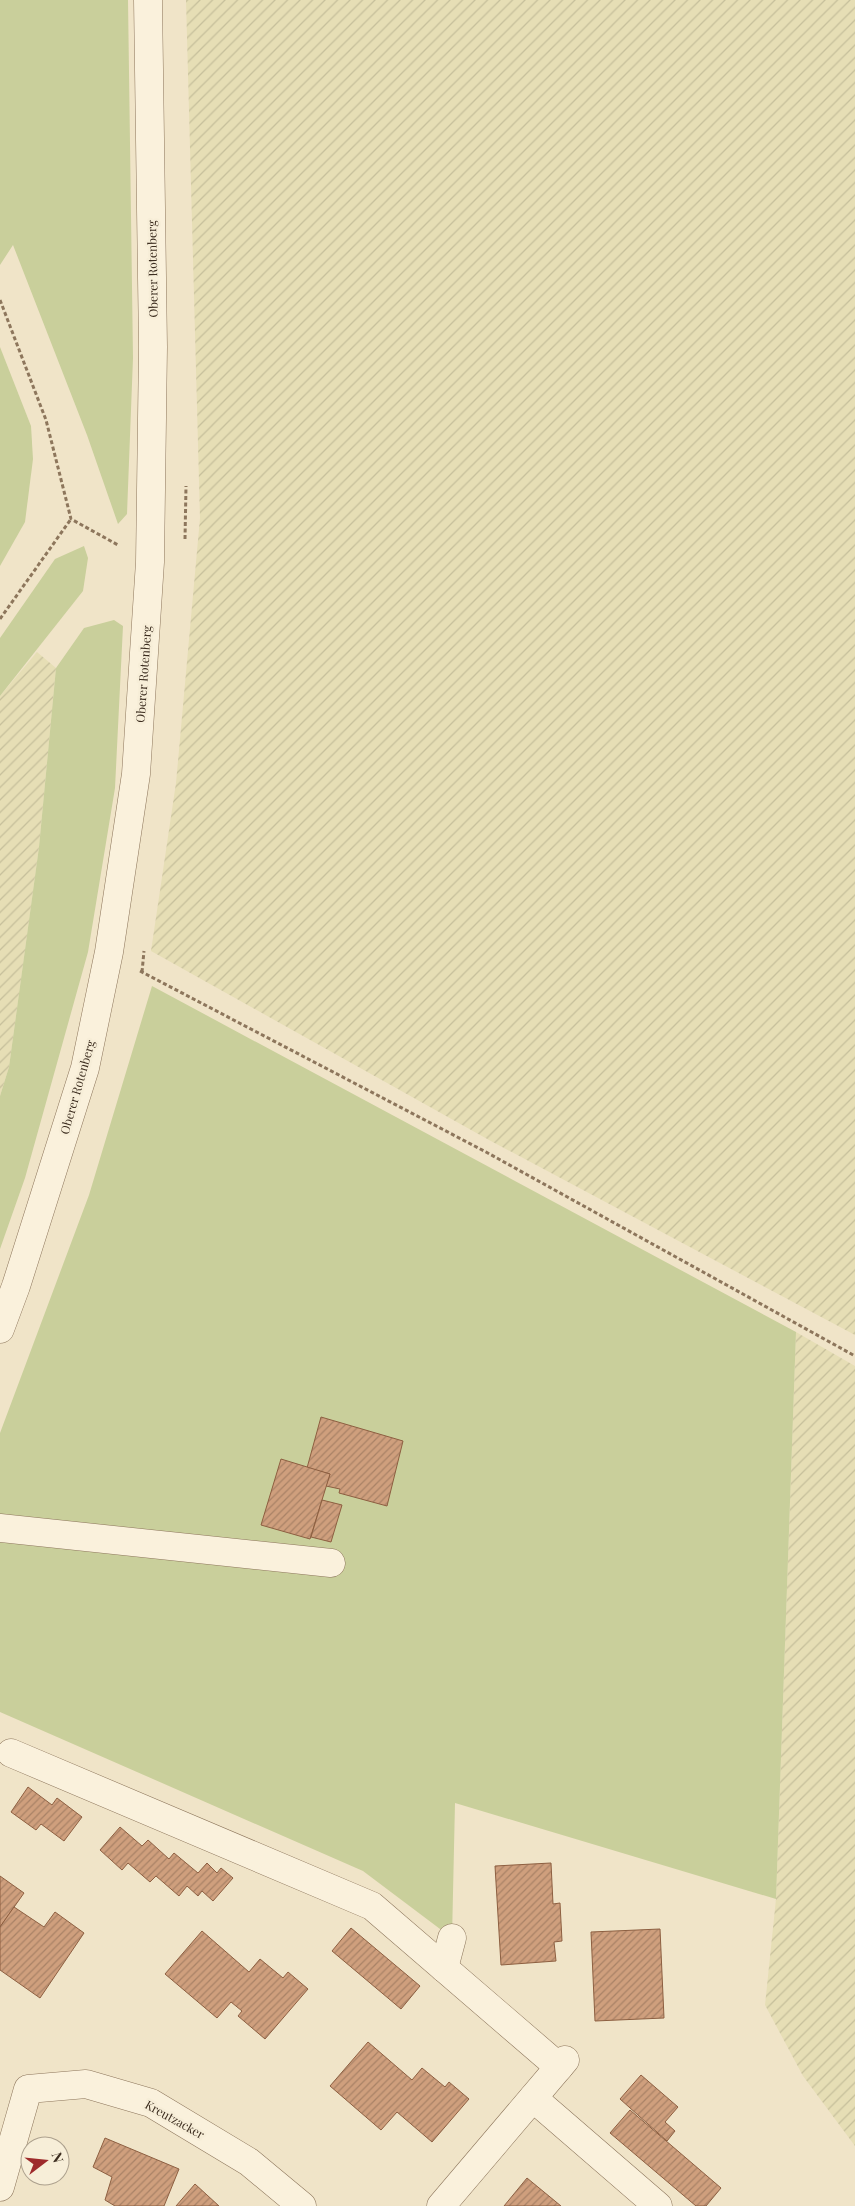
<svg xmlns="http://www.w3.org/2000/svg" width="855" height="2206" viewBox="0 0 855 2206" font-family="'Playfair Display',serif">
	<style>
		.farmland { fill: url(#farmland-furrows) }
		.grass { fill: #c9cf9b }
		.building { fill: url(#building-hatch); stroke: #8d5f41 }
		.lines { fill: none; stroke-linecap: round; stroke-linejoin: round }
		.minor-casing { stroke: #8d765c; stroke-width: 29 }
		.path { stroke: #8d765c; stroke-width: 3; stroke-dasharray: 4 2.5; stroke-linecap: butt }
		.minor { stroke: #faf1dc; stroke-width: 28 }
		.labels { text-anchor: middle; dominant-baseline: central; stroke-width: 5; stroke-linejoin: round; paint-order: stroke }
		.street-label { font-size: 12px; fill: #3d2e20; stroke: #f7eed8 }
	</style>
	<defs>
		<pattern id="farmland-furrows" width="10" height="10" patternUnits="userSpaceOnUse" patternTransform="scale(1.25)"><rect width="10" height="10" fill="#e6deb5"/><path d="M-1 1l2-2M0 10L10 0M9 11l2-2" fill="none" stroke="#c6bf9b"/></pattern>
		<pattern id="building-hatch" width="6" height="6" patternUnits="userSpaceOnUse" patternTransform="scale(1.25)"><rect width="6" height="6" fill="#cf9f7d"/><path d="M-1 1l2-2M0 6l6-6M5 7l2-2" fill="none" stroke="#a98266"/></pattern>
	</defs>
	<rect width="100%" height="100%" fill="#f0e4c8"/>
	<!-- farmland -->
	<g class="farmland">
		<polygon points="186,0 855,0 855,1335 489,1140 151,951 176,783 200,518"/>
		<polygon points="37,652 56,668 39,847 9,1067 0,1096 0,696"/>
		<polygon points="796,1332 855,1366 855,2146 803,2076 765,2005 776,1899"/>
	</g>
	<!-- grass -->
	<g class="grass">
		<polygon points="0,0 128,0 133,358 127,514 118,524 87,435 13,245 0,265"/>
		<polygon points="0,347 31,426 33,459 25,522 0,566"/>
		<polygon points="84,546 88,558 83,591 0,696 0,638 55,559"/>
		<polygon points="114,620 123,626 115,788 88,952 25,1178 0,1249 0,1096 9,1067 39,847 56,668 84,628"/>
		<polygon points="152,986 796,1332 776,1899 455,1803 452,1938 363,1871 0,1712 0,1433 89,1195"/>
	</g>
	<!-- building -->
	<g class="building">
		<polygon points="321,1417 403,1441 387,1506 339,1493 340,1489 326,1486 330,1474 307,1468"/>
		<polygon points="281,1459 330,1474 310,1539 261,1525"/>
		<polygon points="322,1500 342,1505 331,1542 311,1537"/>
		<polygon points="28,1787 52,1805 57,1798 82,1817 64,1841 41,1824 36,1830 11,1812"/>
		<polygon points="120,1827 142,1846 148,1840 169,1859 174,1853 198,1873 207,1863 217,1873 221,1868 233,1878 213,1901 202,1891 198,1896 187,1886 179,1896 156,1876 150,1882 128,1863 122,1870 100,1850"/>
		<polygon points="551,1863 553,1904 560,1903 562,1941 554,1942 556,1961 501,1965 495,1866"/>
		<polygon points="0,1876 24,1893 0,1927"/>
		<polygon points="14,1907 44,1927 55,1912 84,1933 40,1998 0,1970 0,1927"/>
		<polygon points="351,1928 420,1986 401,2009 332,1951"/>
		<polygon points="660,1929 664,2018 595,2021 591,1932"/>
		<polygon points="202,1931 249,1972 260,1959 283,1978 288,1972 308,1989 265,2039 238,2016 242,2011 231,2002 217,2018 165,1974"/>
		<polygon points="368,2042 412,2080 422,2068 445,2087 449,2082 469,2099 432,2142 397,2112 381,2130 330,2086"/>
		<polygon points="641,2075 678,2107 665,2122 675,2131 667,2141 620,2099"/>
		<polygon points="630,2110 721,2188 706,2206 696,2206 610,2133"/>
		<polygon points="105,2138 179,2169 164,2206 115,2206 105,2200 112,2177 93,2167"/>
		<polygon points="527,2178 561,2206 504,2206"/>
		<polygon points="195,2184 219,2206 176,2206"/>
	</g>
	<g class="lines">
		<!-- minor casing -->
		<g class="minor-casing">
			<g id="minor">
				<polyline points="0,1329 16,1286 85,1068 109,952 136,774 150,562 153,347 148,0"/>
				<polyline points="0,1528 331,1563"/>
				<polyline points="11,1753 372,1906 559,2067"/>
				<polyline points="444,1968 452,1938"/>
				<polyline points="533,2098 658,2206"/>
				<polyline points="0,2187 28,2089 86,2084 151,2103 249,2162 302,2206"/>
				<polyline points="441,2206 565,2060"/>
			</g>
		</g>
		<!-- path -->
		<g class="path">
			<polyline points="0,300 46,420 71,519 118,545"/>
			<polyline points="185,539 186,486"/>
			<polyline points="0,619 71,519"/>
			<polyline points="140,971 486,1152 855,1356"/>
			<polyline points="142,972 144,951"/>
		</g>
		<!-- minor -->
		<use href="#minor" class="minor"/>
	</g>
	<g class="labels">
		<!-- street labels -->
		<g class="street-label">
			<text transform="translate(152 269) rotate(-91)">Oberer Rotenberg</text>
			<text transform="translate(143 674) rotate(-86)">Oberer Rotenberg</text>
			<text transform="translate(77 1087) rotate(-74)">Oberer Rotenberg</text>
			<text transform="translate(175 2119) rotate(29)">Kreutzacker</text>
		</g>
	</g>
	<!-- north arrow -->
	<g transform="translate(45 2161) rotate(74)"><circle r="24" fill="#f7eed8" stroke="#ada18e"/>
	<path d="M0-4L9 19L0 12L-9 19Z" fill="#9e2a2b"/>
	<text y="-8" font-size="14" font-weight="bold" text-anchor="middle" fill="#3d2e20">N</text>
	</g>
</svg>
